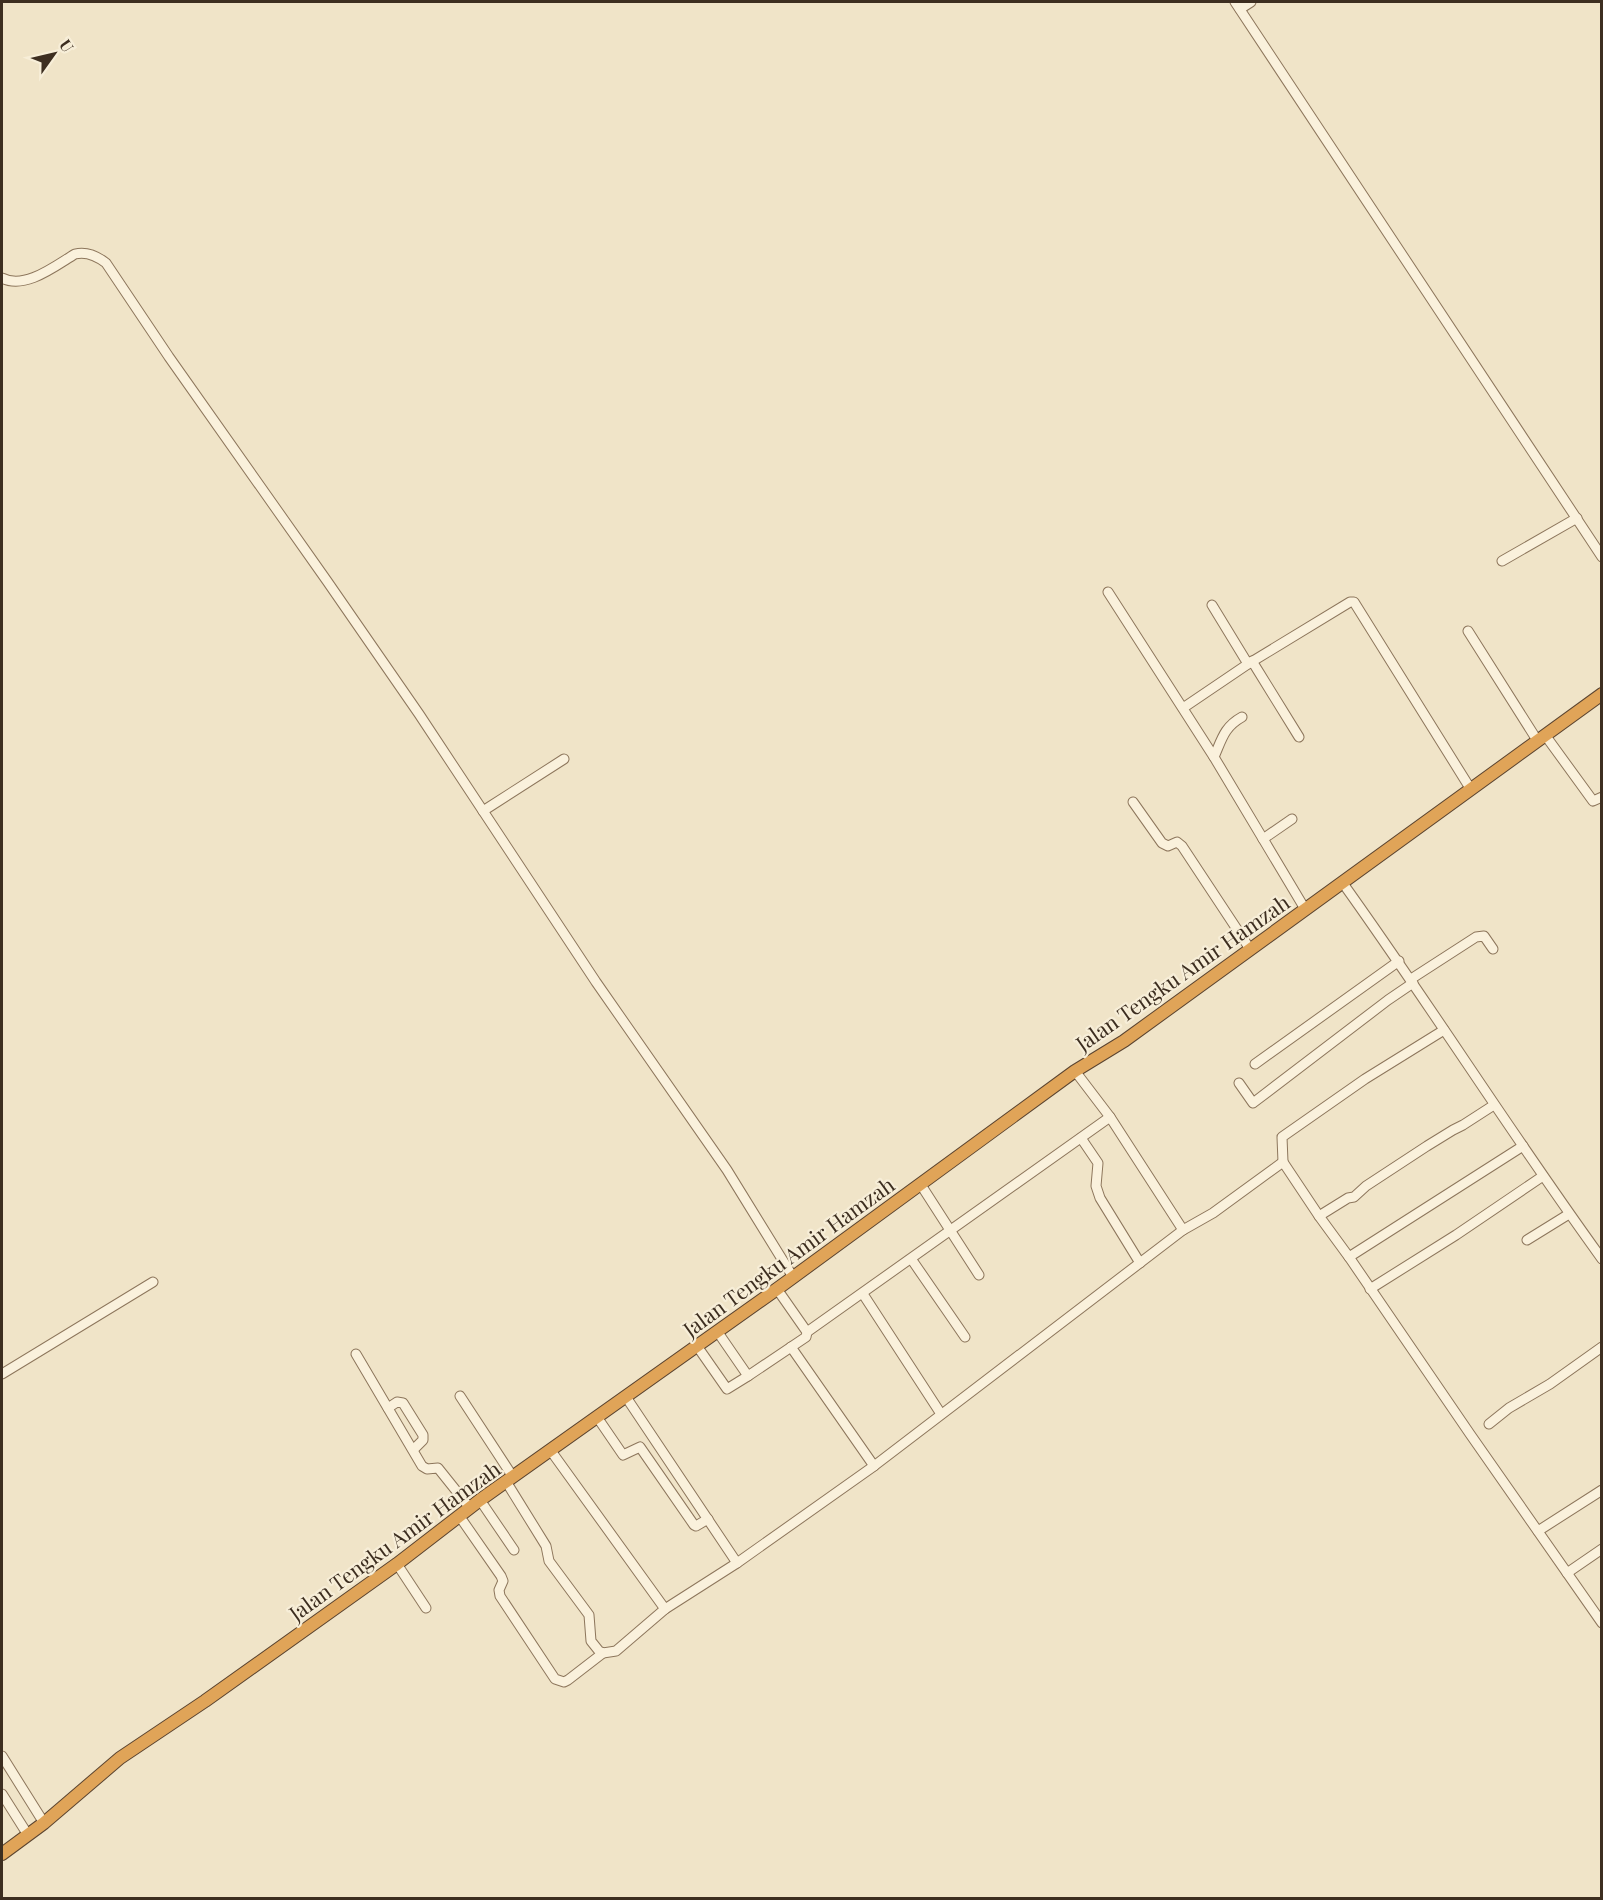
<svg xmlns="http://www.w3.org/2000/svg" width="1603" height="1900" viewBox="0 0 1603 1900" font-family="'Playfair Display',serif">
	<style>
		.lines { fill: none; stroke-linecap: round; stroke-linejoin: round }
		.minor-casing { stroke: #8d765c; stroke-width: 11 }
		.highway-casing { stroke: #5b4430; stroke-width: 14 }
		.minor { stroke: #faf1dc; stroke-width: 9 }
		.highway { stroke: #e0a458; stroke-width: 12 }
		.labels { text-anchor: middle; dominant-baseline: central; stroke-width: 4.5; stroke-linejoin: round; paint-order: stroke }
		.street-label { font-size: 21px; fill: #3d2e20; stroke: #f7eed8 }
	</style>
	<rect width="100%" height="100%" fill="#f0e4c8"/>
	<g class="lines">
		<!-- minor casing -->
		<g class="minor-casing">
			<g id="minor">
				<polyline points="1235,2 1602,557"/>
				<polyline points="1240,9 1251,2"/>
				<path d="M2 278C25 290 55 266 75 254 87 251 97 256 106 263L169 357 327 581 419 714 596 982 727 1170 793 1277"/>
				<polyline points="1502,561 1577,518"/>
				<polyline points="1108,592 1214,757 1305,909"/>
				<polyline points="1212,605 1248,664 1350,602 1354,602 1470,788"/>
				<polyline points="1468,631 1537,740"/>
				<polyline points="1252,661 1299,737"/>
				<polyline points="1183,708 1248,664"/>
				<polyline points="1545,735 1593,801 1602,797"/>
				<path d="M1214 757C1222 739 1224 727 1242 717"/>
				<polyline points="1133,802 1162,843 1168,846 1177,842 1182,846 1250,949"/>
				<polyline points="483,811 564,759"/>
				<polyline points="1263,839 1292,819"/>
				<path d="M1342 882C1431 1006 1512 1135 1602 1259"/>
				<polyline points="1411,979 1476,937 1484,936 1493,949"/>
				<polyline points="1255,1064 1399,961"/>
				<polyline points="1075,1071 1110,1117 1183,1230 1213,1213 1283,1162 1319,1216 1349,1257 1470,1434 1602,1623"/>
				<polyline points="1239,1083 1253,1103 1388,1000 1413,983"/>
				<polyline points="1081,1138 1098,1163 1096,1186 1100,1198 1140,1263"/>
				<polyline points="1283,1162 1282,1137 1365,1079 1444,1030"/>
				<polyline points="921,1185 979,1275"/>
				<polyline points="1319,1216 1348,1198 1354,1197 1366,1186 1427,1146 1453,1130 1463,1125 1494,1105"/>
				<polyline points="1527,1240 1569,1214"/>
				<polyline points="1349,1257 1523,1146"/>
				<polyline points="912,1260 965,1337"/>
				<polyline points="1370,1289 1456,1235 1543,1176"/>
				<polyline points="863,1294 941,1414"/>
				<polyline points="717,1331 748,1376 806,1337 807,1332 777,1289"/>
				<polyline points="807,1332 1110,1117"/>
				<polyline points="697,1346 727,1389 748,1376"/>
				<polyline points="791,1347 874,1466"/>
				<polyline points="356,1354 422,1466 427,1469 438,1468 470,1508"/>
				<polyline points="2,1374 153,1282"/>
				<polyline points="460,1396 513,1477"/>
				<polyline points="626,1397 737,1563"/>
				<polyline points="388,1408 397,1402 403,1403 423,1435 423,1440 414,1449"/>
				<polyline points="597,1417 623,1455 640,1447 694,1525 696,1526 708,1519"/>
				<polyline points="1489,1424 1509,1408 1550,1384 1602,1347"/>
				<polyline points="551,1451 665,1609"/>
				<polyline points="507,1483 546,1546 549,1561 589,1615 591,1641 599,1651 603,1653 616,1651 665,1609 737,1563 874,1466 1183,1230"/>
				<polyline points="480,1500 514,1550"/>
				<polyline points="460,1517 501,1576 503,1581 499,1590 500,1596 555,1679 564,1682 568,1680 603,1653"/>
				<polyline points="1538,1531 1602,1490"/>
				<polyline points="397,1564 426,1608"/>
				<polyline points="1567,1573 1602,1549"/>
				<polyline points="2,1756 44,1823"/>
				<polyline points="2,1794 28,1835"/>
			</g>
		</g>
		<!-- highway casing -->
		<g class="highway-casing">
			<polyline id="highway" points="2,1854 44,1823 120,1758 205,1701 397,1564 480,1500 777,1289 1075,1071 1124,1041 1602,694"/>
		</g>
		<!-- minor -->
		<use href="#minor" class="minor"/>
		<!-- highway -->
		<use href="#highway" class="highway"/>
	</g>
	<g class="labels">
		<!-- street labels -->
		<g class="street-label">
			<text transform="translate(1182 972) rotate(-35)">Jalan Tengku Amir Hamzah</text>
			<text transform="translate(788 1256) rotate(-36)">Jalan Tengku Amir Hamzah</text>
			<text transform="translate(394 1540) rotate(-36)">Jalan Tengku Amir Hamzah</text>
		</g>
	</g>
	<!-- border -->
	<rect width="1603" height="1900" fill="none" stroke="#3d2e20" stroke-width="6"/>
	<!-- north arrow -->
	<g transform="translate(54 54) rotate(56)" stroke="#f7eed8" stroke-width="4.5" paint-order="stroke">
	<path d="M0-4.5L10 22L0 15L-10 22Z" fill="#3d2e20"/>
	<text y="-9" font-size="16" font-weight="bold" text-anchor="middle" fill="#3d2e20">U</text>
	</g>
</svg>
